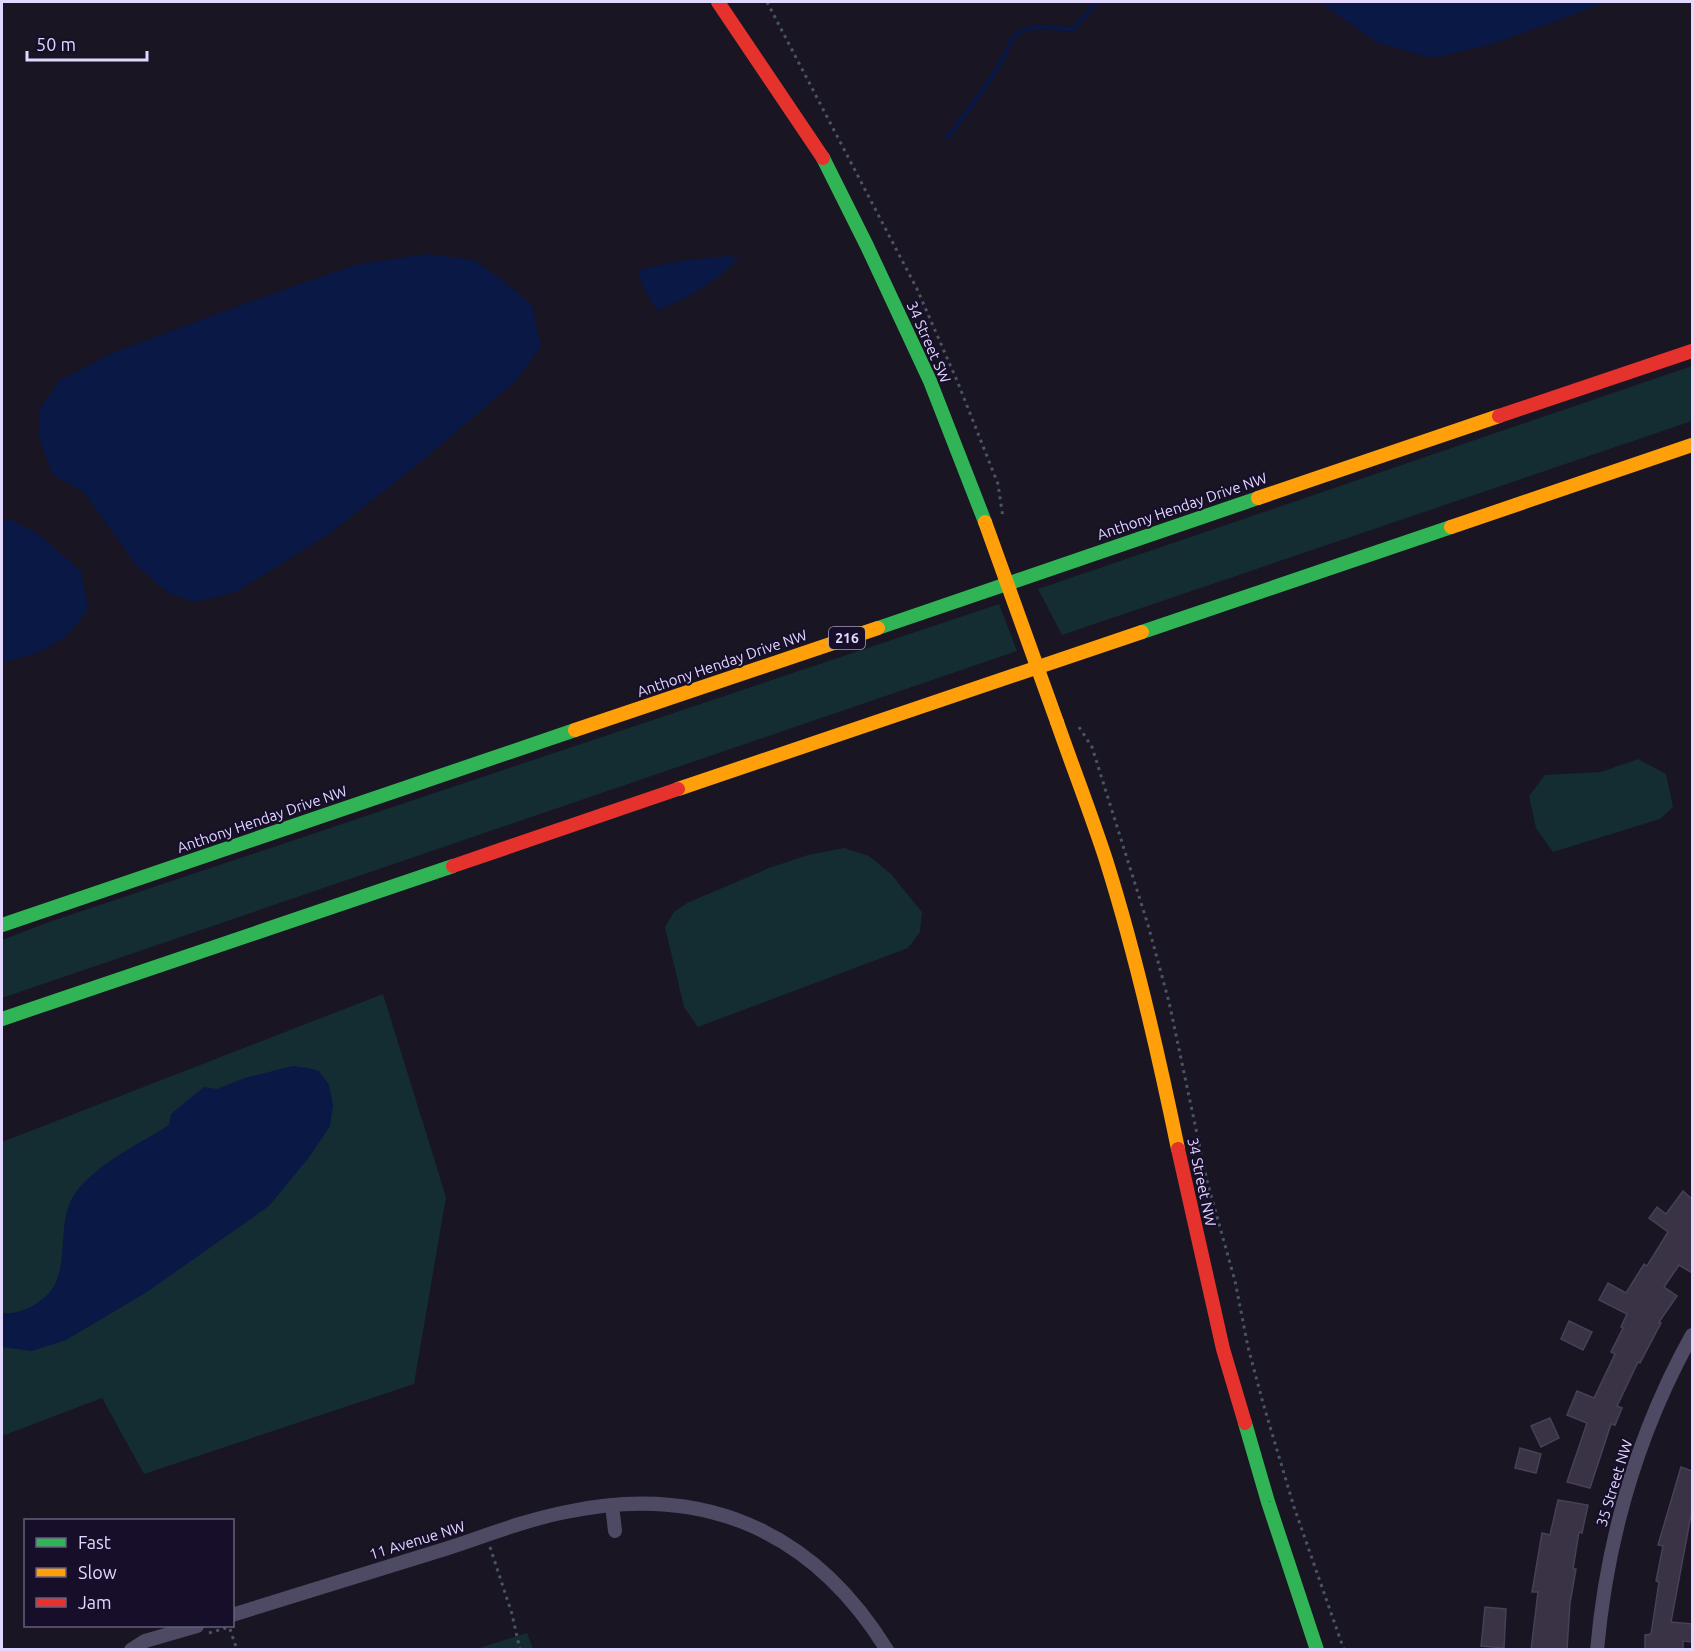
<svg xmlns="http://www.w3.org/2000/svg" width="1694" height="1651" viewBox="0 0 1694 1651" font-family="Ubuntu,sans-serif">
	<style>
		.green { fill: #132d32 }
		.water { fill: #0a1846 }
		.lines { fill: none; stroke-linecap: round; stroke-linejoin: round }
		.stream { stroke: #0a1846; stroke-width: 4.5 }
		.building { fill: #393345; stroke: #474057; stroke-width: 1.5 }
		.path { stroke: #495465; stroke-width: 3; stroke-dasharray: 3 4.5; stroke-linecap: butt }
		.street { stroke: #4e4a64; stroke-width: 14 }
		.fast { stroke: #30b455; stroke-width: 14 }
		.slow { stroke: #ff9f0a; stroke-width: 14 }
		.jam { stroke: #e5322d; stroke-width: 14 }
		.slow-bridge { stroke: #ff9f0a; stroke-width: 14 }
		.labels { text-anchor: middle; dominant-baseline: central; stroke-width: 4.5; stroke-linejoin: round; paint-order: stroke }
		.shield { fill: #170f29; stroke: #a49bbf; stroke-width: 1.5 }
		.shield-label { font-size: 14px; font-weight: bold; fill: #e1d7ff }
		.street-label { font-size: 15px; fill: #e1d7ff; stroke: #170f29 }
	</style>
	<rect width="100%" height="100%" fill="#191523"/>
	<!-- green -->
	<g class="green">
		<polygon points="1692,366 1692,421 1062,635 1038,589"/>
		<polygon points="999,604 1017,651 2,998 2,940 52,921"/>
		<polygon points="1638,759 1666,774 1673,807 1660,819 1553,852 1536,828 1529,796 1545,775 1601,772"/>
		<polygon points="844,848 869,856 891,874 922,912 920,932 908,948 698,1027 684,1007 665,927 674,912 687,903 769,868 808,855"/>
		<polygon points="383,994 446,1197 414,1384 144,1474 102,1398 2,1436 2,1142"/>
		<polygon points="527,1633 533,1649 476,1649"/>
	</g>
	<!-- water -->
	<g class="water">
		<polygon points="1320,2 1607,2 1493,44 1431,58 1376,42"/>
		<polygon points="426,254 474,260 506,283 532,305 541,346 517,380 410,471 329,534 236,592 195,602 168,593 136,565 83,491 53,475 39,438 39,410 60,380 115,352 249,302 355,265"/>
		<path d="M727 256 739 258C712 284 692 296 658 310 651 304 639 280 639 271L646 268 688 260Z"/>
		<polygon points="9,519 37,533 81,571 88,609 67,636 40,652 2,663 2,522"/>
		<path d="M293 1066 308 1068 319 1071 329 1085 333 1105 330 1126 310 1156 269 1206 147 1292 66 1340 32 1351 2 1347V1313C16 1314 28 1310 40 1301 76 1277 52 1224 76 1192 99 1162 138 1145 169 1125L171 1114 204 1087 217 1089 245 1078Z"/>
	</g>
	<g class="lines">
		<!-- stream -->
		<path class="stream" d="M948 137C967 111 989 85 1004 56 1009 46 1011 36 1023 31 1043 22 1054 30 1073 29L1097 2"/>
	</g>
	<!-- building -->
	<g class="building">
		<polygon points="1683,1191 1692,1199 1692,1273 1679,1265 1664,1287 1677,1296 1659,1322 1661,1323 1640,1363 1638,1362 1617,1406 1622,1408 1615,1425 1611,1424 1590,1488 1567,1482 1587,1423 1567,1415 1577,1391 1594,1398 1615,1354 1611,1352 1623,1328 1621,1327 1627,1314 1599,1300 1608,1283 1626,1293 1644,1264 1647,1266 1668,1232 1649,1218 1657,1207 1666,1214"/>
		<polygon points="1569,1321 1592,1332 1583,1350 1561,1339"/>
		<polygon points="1550,1418 1559,1438 1541,1447 1531,1426"/>
		<polygon points="1520,1448 1541,1454 1536,1473 1515,1468"/>
		<polygon points="1681,1467 1692,1471 1692,1510 1671,1622 1692,1624 1692,1642 1683,1641 1683,1650 1645,1650 1645,1635 1651,1634 1659,1582 1656,1581 1663,1546 1658,1545"/>
		<polygon points="1558,1500 1588,1505 1582,1533 1579,1532 1573,1569 1576,1569 1570,1603 1567,1650 1531,1650 1538,1592 1532,1592 1542,1533 1550,1535"/>
		<polygon points="1485,1607 1506,1609 1504,1648 1481,1646"/>
	</g>
	<g class="lines">
		<!-- path -->
		<g class="path">
			<polyline points="767,2 917,289 958,383 998,484 1003,518"/>
			<polyline points="1079,727 1092,747 1148,925 1169,1002 1207,1181 1235,1281 1248,1347 1263,1403 1294,1507 1344,1650"/>
			<polyline points="490,1547 512,1614 520,1650"/>
			<polyline points="230,1629 237,1650"/>
			<polyline points="209,1633 226,1628"/>
		</g>
		<!-- street -->
		<g class="street">
			<polyline points="612,1505 615,1531"/>
			<path d="M232 1615C303 1593 374 1571 445 1549 485 1536 525 1520 566 1512 703 1483 813 1530 887 1650"/>
			<polyline points="131,1650 145,1641 197,1626"/>
			<path d="M1597 1650C1607 1538 1638 1432 1692 1335"/>
		</g>
		<!-- fast -->
		<g class="fast">
			<polyline points="823,158 867,246 930,381 985,522"/>
			<polyline points="878,628 1258,498"/>
			<polyline points="1142,632 1451,527"/>
			<polyline points="2,925 575,730"/>
			<polyline points="2,1019 453,866"/>
			<polyline points="1245,1423 1268,1502 1317,1650"/>
		</g>
		<!-- slow -->
		<g class="slow">
			<polyline points="1258,498 1499,416"/>
			<polyline points="1451,527 1692,445"/>
			<path d="M1057 722C1073 768 1091 814 1106 860 1136 955 1158 1052 1178 1149"/>
			<polyline points="575,730 878,628"/>
			<polyline points="678,789 1142,632"/>
		</g>
		<!-- jam -->
		<g class="jam">
			<polyline points="718,2 823,158"/>
			<polyline points="1499,416 1692,351"/>
			<polyline points="453,866 678,789"/>
			<polyline points="1178,1149 1223,1349 1245,1423"/>
		</g>
		<!-- slow-bridge -->
		<polyline class="slow-bridge" points="985,522 1057,722"/>
	</g>
	<g class="labels">
		<!-- shield labels -->
		<rect class="shield" x="829" y="627" width="36" height="22" rx="4.5"/>
		<g class="shield-label">
			<text x="847" y="638">216</text>
		</g>
		<!-- street labels -->
		<g class="street-label">
			<text transform="translate(929 342) rotate(66)">34 Street SW</text>
			<text transform="translate(1182 506) rotate(-19)">Anthony Henday Drive NW</text>
			<text transform="translate(722 663) rotate(-19)">Anthony Henday Drive NW</text>
			<text transform="translate(262 819) rotate(-19)">Anthony Henday Drive NW</text>
			<text transform="translate(1202 1182) rotate(78)">34 Street NW</text>
			<text transform="translate(1614 1483) rotate(-73)">35 Street NW</text>
			<text transform="translate(417 1540) rotate(-17)">11 Avenue NW</text>
		</g>
	</g>
	<!-- border -->
	<rect width="1694" height="1651" fill="none" stroke="#e1d7ff" stroke-width="6"/>
	<!-- legend -->
	<rect x="24" y="1519" width="210" height="108" fill="#170f29" stroke="#685f7f" stroke-width="1.5"/>
	<rect x="36" y="1538" width="30" height="9" fill="#30b455" stroke="#685f7f" stroke-width="1.5"/>
	<text x="78" y="1549" font-size="18" fill="#e1d7ff">Fast</text>
	<rect x="36" y="1568" width="30" height="9" fill="#ff9f0a" stroke="#685f7f" stroke-width="1.5"/>
	<text x="78" y="1579" font-size="18" fill="#e1d7ff">Slow</text>
	<rect x="36" y="1598" width="30" height="9" fill="#e5322d" stroke="#685f7f" stroke-width="1.5"/>
	<text x="78" y="1609" font-size="18" fill="#e1d7ff">Jam</text>
	<!-- scale -->
	<path d="M27 51v9h120v-9" fill="none" stroke="#e1d7ff" stroke-width="3"/>
	<text x="36" y="51" font-size="18" fill="#e1d7ff" stroke="#170f29" stroke-width="4.5" paint-order="stroke">50 m</text>
</svg>
